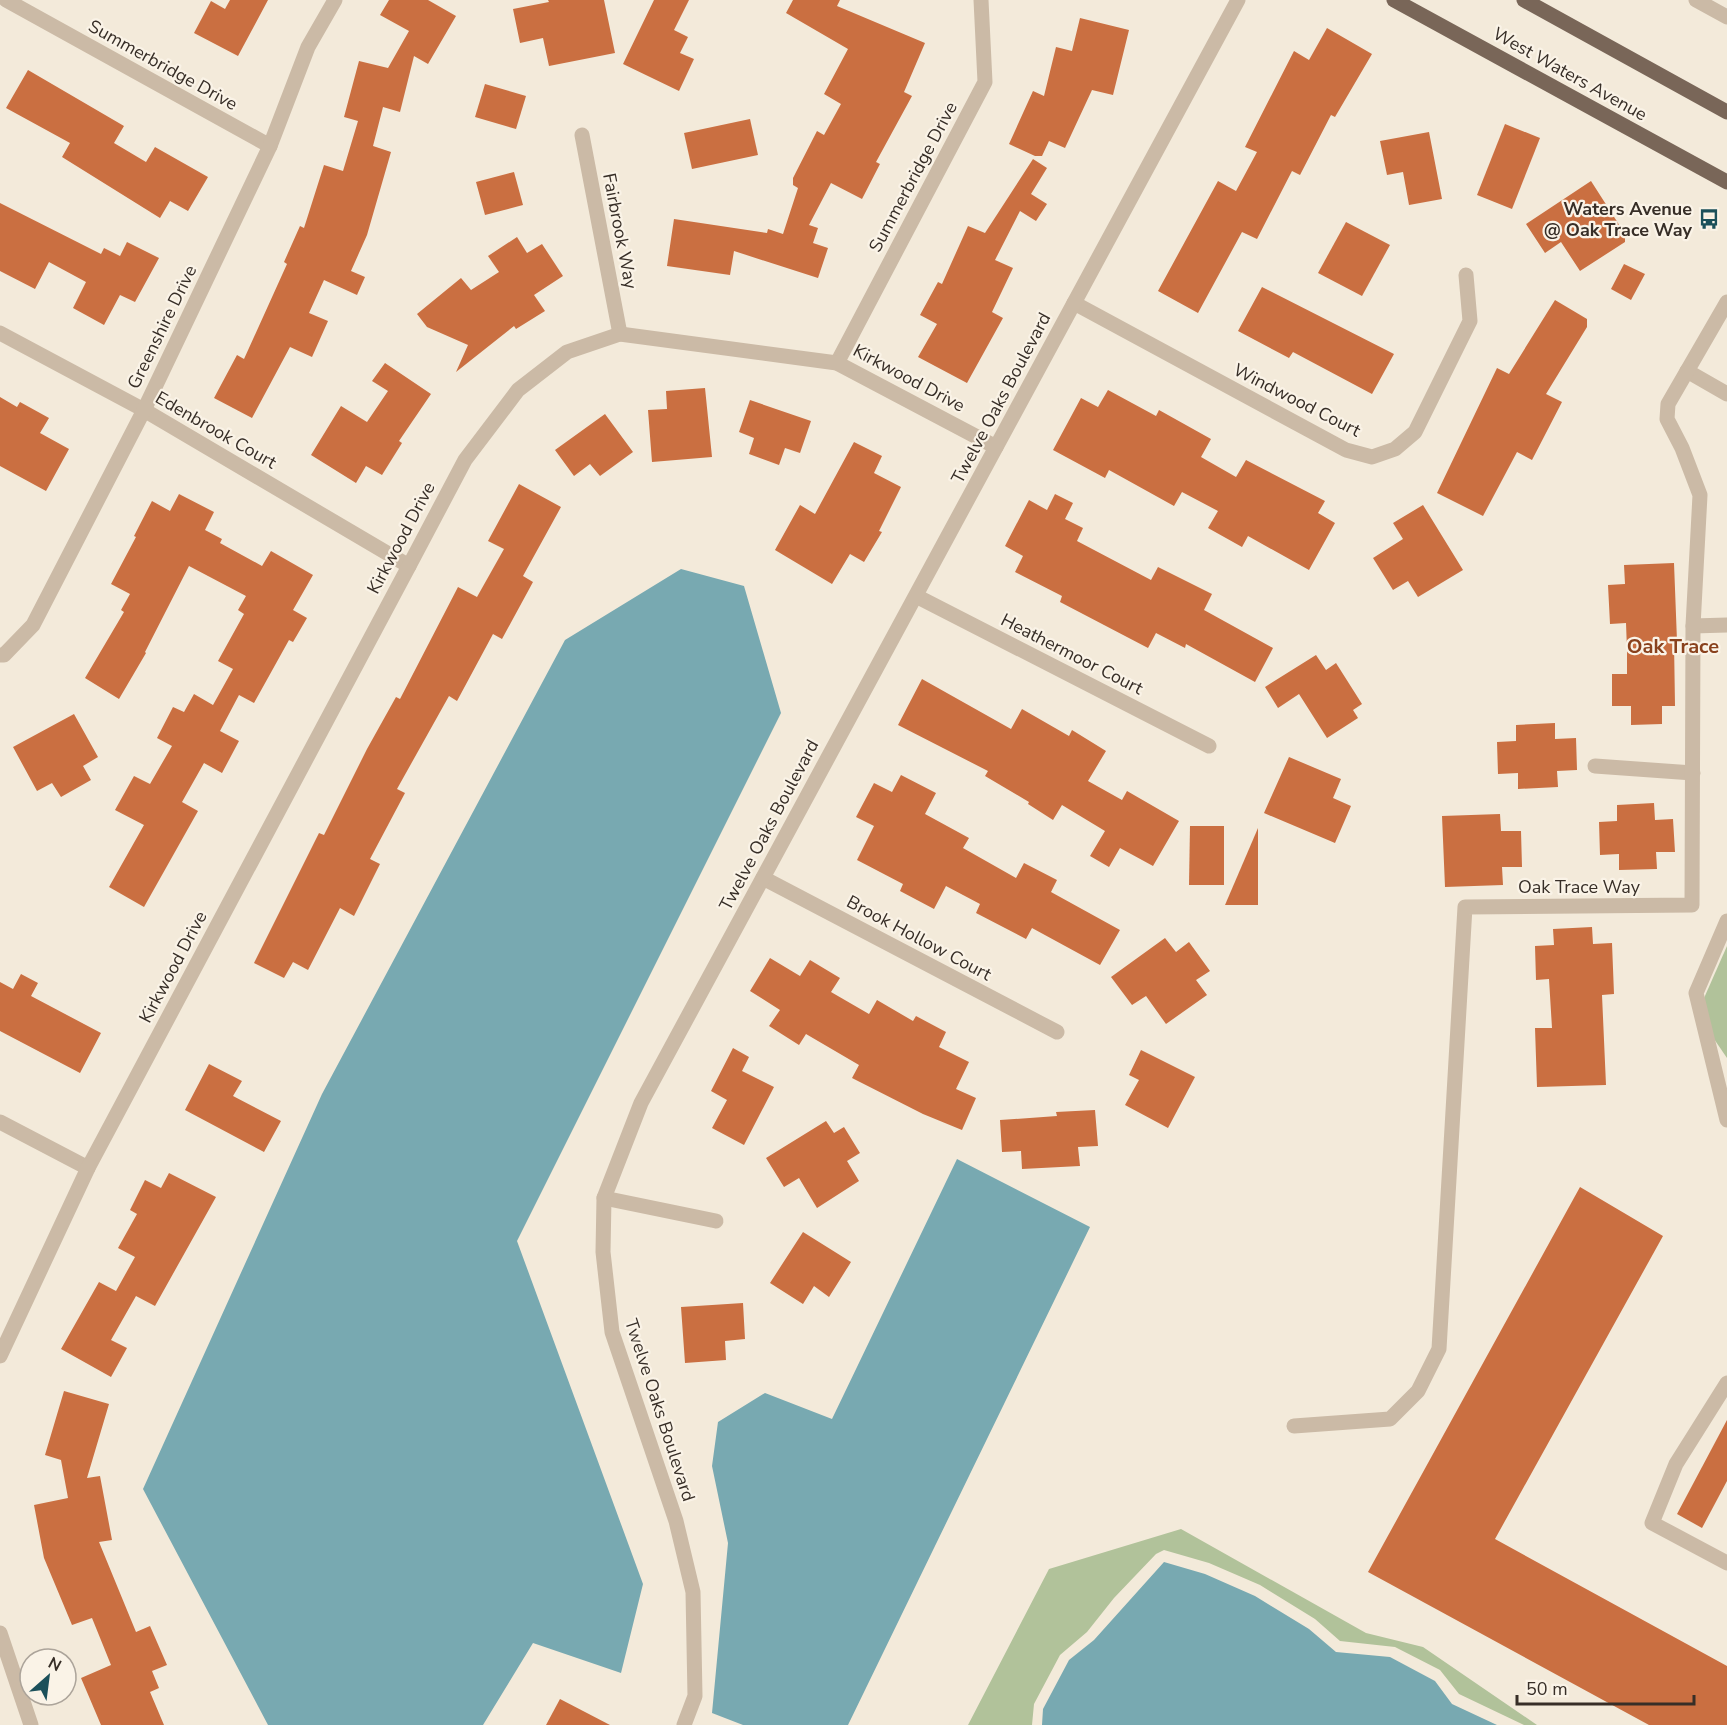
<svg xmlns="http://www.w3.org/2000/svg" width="1727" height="1725" viewBox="0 0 1727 1725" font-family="'Nunito Sans',sans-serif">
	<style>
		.green { fill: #b1c29a }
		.water { fill: #78a9b1 }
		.building { fill: #ca6f41 }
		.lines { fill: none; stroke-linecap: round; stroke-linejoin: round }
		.minor { stroke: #cbbaa6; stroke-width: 15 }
		.major { stroke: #796658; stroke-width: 15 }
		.labels { text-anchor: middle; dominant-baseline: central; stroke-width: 4.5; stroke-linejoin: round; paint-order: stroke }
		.street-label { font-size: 18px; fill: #372e27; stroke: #faf3e7 }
		.poi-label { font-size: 18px; font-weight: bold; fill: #372e27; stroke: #faf3e7; text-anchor: end }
		.neighbourhood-label { font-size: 20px; font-weight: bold; fill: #89411d; stroke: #faf3e7 }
	</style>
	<rect width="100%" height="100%" fill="#f3eada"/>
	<!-- green -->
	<g class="green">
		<polygon points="1727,946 1727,1058 1697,1014"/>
		<polygon points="1181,1529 1366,1633 1423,1647 1537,1725 1524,1725 1459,1694 1440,1670 1395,1647 1340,1641 1315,1619 1260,1585 1209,1563 1164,1550 1156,1554 1114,1598 1087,1632 1060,1655 1034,1704 1032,1725 968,1725 1049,1569"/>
	</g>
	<!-- water -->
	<g class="water">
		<polygon points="681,569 744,586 781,713 517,1241 643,1584 621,1673 533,1643 483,1725 268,1725 143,1489 322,1094 565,640"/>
		<polygon points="957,1159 1090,1227 848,1725 743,1725 712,1713 728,1543 712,1466 718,1422 765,1393 832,1419"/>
		<polygon points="1164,1562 1205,1574 1255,1596 1309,1629 1336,1652 1390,1657 1435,1681 1452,1704 1497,1725 1042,1725 1043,1709 1069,1660 1094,1640"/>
	</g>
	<!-- building -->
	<g class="building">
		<polygon points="230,0 268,0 238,56 194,33 211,1 225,9"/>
		<polygon points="389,0 428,0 456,16 428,64 414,56 400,112 383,107 373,146 391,152 367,235 351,271 365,277 357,295 324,280 309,313 328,321 312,357 290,347 252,418 214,398 237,355 244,359 287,264 284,262 300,226 304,228 324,165 343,171 358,121 344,117 359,61 388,68 409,31 380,15"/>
		<polygon points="548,0 604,0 615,53 549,66 543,38 520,43 513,9 549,2"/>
		<polygon points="654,0 689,0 674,30 688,37 680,53 694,59 679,91 623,64"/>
		<polygon points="793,0 840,0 837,6 925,43 904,92 912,96 876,162 880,164 862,199 831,183 809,225 818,228 813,243 828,248 818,278 734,251 730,275 667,266 674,219 767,233 768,229 783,234 798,188 793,185 793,178 817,131 824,135 841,104 824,94 848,49 786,13"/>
		<polygon points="1080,18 1129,30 1113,95 1092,90 1065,148 1049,141 1042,156 1035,156 1009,144 1033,91 1044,96 1056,47 1072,51"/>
		<polygon points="1327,28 1372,54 1335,117 1331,115 1300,175 1292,171 1257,239 1242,232 1198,313 1158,291 1218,181 1236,191 1257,152 1245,147 1294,51 1309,60"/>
		<polygon points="28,70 124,126 114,143 146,162 155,147 208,177 188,211 170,201 160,218 62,157 70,143 6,108"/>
		<polygon points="485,84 526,96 516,129 475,117"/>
		<polygon points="750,119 758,155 692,169 684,133"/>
		<polygon points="1505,124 1540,138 1512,209 1477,195"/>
		<polygon points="1429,132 1442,199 1409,205 1403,172 1387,175 1380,141"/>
		<polygon points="1033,159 1047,168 1031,194 1047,204 1036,221 1020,211 995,260 1013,268 992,312 1003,318 967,383 918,357 937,324 920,315 938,282 942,284 968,226 985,233"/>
		<polygon points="514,172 523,205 485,215 476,182"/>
		<polygon points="1591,181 1625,234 1625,242 1580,271 1561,242 1545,253 1526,224"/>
		<polygon points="0,203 101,254 104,248 120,256 127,242 159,258 135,302 120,295 104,325 73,308 86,282 49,262 35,289 0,271"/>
		<polygon points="1346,222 1390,245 1362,296 1318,273"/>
		<polygon points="517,237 527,253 542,244 563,276 534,295 545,311 516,329 514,326 456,372 468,345 427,327 417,314 461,278 471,290 499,272 488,256"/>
		<polygon points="1624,264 1645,274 1631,300 1611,289"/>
		<polygon points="1262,287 1394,354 1372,394 1293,352 1289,358 1238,331"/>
		<polygon points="1555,300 1587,319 1587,327 1546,394 1562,402 1532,460 1517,452 1483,516 1437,493 1497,368 1509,374"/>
		<polygon points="385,363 431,394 399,441 402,443 382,475 366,466 356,483 311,455 341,406 367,422 388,391 372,381"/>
		<polygon points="705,388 712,457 652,462 648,410 667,409 666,391"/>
		<polygon points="1108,390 1156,416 1159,410 1211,439 1201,457 1236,477 1246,460 1325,501 1318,513 1335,523 1309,570 1248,536 1242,547 1208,528 1218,511 1182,492 1174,506 1109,470 1105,478 1053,450 1081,398 1098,407"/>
		<polygon points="0,397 17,407 20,402 49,418 40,433 69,449 46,491 0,466"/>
		<polygon points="750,400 811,421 800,453 785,448 779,465 749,454 754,438 739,432"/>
		<polygon points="605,414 633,452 600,476 590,464 574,476 555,450"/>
		<polygon points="854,442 882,456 874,473 901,487 879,531 882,532 864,562 850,554 832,584 775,550 800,505 815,514"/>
		<polygon points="519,484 561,507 523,576 533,582 502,639 493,634 457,701 449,696 397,789 405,793 370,859 380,864 354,916 340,908 308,970 293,962 284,978 254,963 319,833 324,835 367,749 396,697 400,699 458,587 477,597 504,549 488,541"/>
		<polygon points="179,494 214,512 205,530 222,539 220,543 262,566 271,551 313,575 293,610 307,618 293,642 289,640 254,703 239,695 220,731 239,741 222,773 204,763 182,802 198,811 144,907 109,887 144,825 115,810 134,776 150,784 172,746 157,738 173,707 184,712 194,694 213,705 233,669 218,661 244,614 238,610 246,596 189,566 145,652 146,653 119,699 85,678 124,612 121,610 130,594 111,584 136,537 134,536 152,501 170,511"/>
		<polygon points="1055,494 1073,503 1065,519 1083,528 1077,541 1151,580 1158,567 1212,594 1204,610 1273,648 1255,682 1186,644 1185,648 1156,633 1148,648 1060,602 1062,596 1015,572 1023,556 1005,546 1029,500 1047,510"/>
		<polygon points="1423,505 1463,570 1418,597 1408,581 1393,590 1373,558 1403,539 1393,523"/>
		<polygon points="1674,563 1677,641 1674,641 1675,706 1662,706 1662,724 1631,725 1631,706 1612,706 1612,674 1627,674 1627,650 1626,623 1610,624 1608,585 1625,584 1624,565"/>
		<polygon points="1316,655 1326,670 1336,663 1362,704 1353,710 1358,718 1327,738 1299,694 1278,708 1265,687"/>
		<polygon points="922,679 1011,729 1022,709 1069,736 1072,730 1106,751 1088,781 1122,800 1127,791 1179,821 1153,866 1120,848 1109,867 1090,856 1105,831 1062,805 1053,820 1028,804 1029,802 985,776 988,771 898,725"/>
		<polygon points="74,714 98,757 83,766 91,780 61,797 52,783 37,791 13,747"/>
		<polygon points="1555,723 1555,739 1576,738 1577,770 1557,771 1558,787 1518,789 1518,773 1498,774 1497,742 1516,741 1516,725"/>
		<polygon points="1289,757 1341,779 1333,798 1351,806 1335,843 1264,813"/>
		<polygon points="901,775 936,793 925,814 969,838 963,848 1016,878 1024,863 1057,880 1051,892 1120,930 1100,965 1032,928 1026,939 976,913 980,904 946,886 934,909 900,891 903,884 857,860 874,826 856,817 874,783 892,792"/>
		<polygon points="1654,803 1655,820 1673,819 1675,852 1656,852 1657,869 1619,870 1619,854 1600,855 1599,822 1617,821 1617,805"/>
		<polygon points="1500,814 1501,831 1521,831 1522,867 1502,867 1503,885 1445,887 1442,816"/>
		<polygon points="1190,826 1224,826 1224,885 1189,885"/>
		<polygon points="1258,828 1258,905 1225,905"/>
		<polygon points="1592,927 1593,944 1612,943 1614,994 1602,995 1606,1085 1537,1087 1535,1028 1552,1028 1549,979 1536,980 1535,946 1554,945 1553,929"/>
		<polygon points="1165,938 1176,952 1189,942 1210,971 1196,980 1207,995 1166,1024 1146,996 1132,1005 1111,977"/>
		<polygon points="770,958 800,976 810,960 840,978 831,992 869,1014 877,1000 913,1021 916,1016 946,1032 939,1047 969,1062 956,1089 976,1098 962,1130 923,1114 852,1078 859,1065 806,1034 799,1045 769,1026 780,1010 750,991"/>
		<polygon points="21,974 38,983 31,996 101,1033 80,1073 0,1031 0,982 13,989"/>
		<polygon points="733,1048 749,1057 742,1071 774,1087 744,1145 712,1128 727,1100 711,1091"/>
		<polygon points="1141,1050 1195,1077 1168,1128 1125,1105 1139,1080 1129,1075"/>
		<polygon points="209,1064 242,1081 233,1096 281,1121 264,1152 185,1110"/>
		<polygon points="1095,1110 1098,1146 1078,1147 1080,1166 1022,1169 1021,1151 1002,1152 1000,1120 1057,1116 1056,1112"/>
		<polygon points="826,1121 834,1133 844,1127 860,1153 847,1161 859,1181 817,1208 799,1178 784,1187 766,1158"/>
		<polygon points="169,1173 216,1197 155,1306 136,1296 111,1340 127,1348 111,1377 61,1349 99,1282 116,1291 135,1257 118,1248 137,1214 130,1210 145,1180 161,1188"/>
		<polygon points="1580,1187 1663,1236 1495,1539 1727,1666 1727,1725 1649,1725 1368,1572"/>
		<polygon points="803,1232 851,1262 829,1297 814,1286 803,1304 770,1283"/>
		<polygon points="743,1303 745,1339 725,1341 726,1360 685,1363 681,1307"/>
		<polygon points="64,1391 109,1404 87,1478 100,1476 112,1540 99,1542 136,1632 150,1626 167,1665 152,1671 159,1688 150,1692 164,1725 101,1725 81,1678 111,1665 92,1618 72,1625 44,1558 34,1505 68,1498 61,1460 45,1455"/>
		<polygon points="1727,1420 1727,1481 1702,1528 1677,1514"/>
		<polygon points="560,1699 610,1725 546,1725"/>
	</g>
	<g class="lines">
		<!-- minor -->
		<g class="minor">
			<polyline points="6,0 270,146"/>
			<polyline points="1696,0 1727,17"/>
			<polyline points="582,135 620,334"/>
			<polyline points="1074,303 1346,450 1372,457 1395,449 1415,432 1470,321 1466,275"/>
			<polyline points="0,333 144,410 409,566"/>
			<polyline points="837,363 985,82 981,0"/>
			<polyline points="1687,371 1727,394"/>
			<polyline points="916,596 1209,746"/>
			<polyline points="1693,626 1727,625"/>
			<polyline points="0,655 4,655 33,625 144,410 270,146 308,47 335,0"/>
			<polyline points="1595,766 1693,773"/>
			<polyline points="763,878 1057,1032"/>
			<polyline points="1727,921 1696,993 1727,1120"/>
			<polyline points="0,1122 88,1168"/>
			<polyline points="604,1198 716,1221"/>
			<polyline points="0,1356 88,1168 409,566 465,460 518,390 567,352 620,334 837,363 996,447"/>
			<polyline points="1727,1383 1676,1464 1652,1523 1727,1563"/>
			<polyline points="1294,1426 1390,1419 1418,1391 1439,1349 1465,907 1692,905 1693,626 1700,495 1682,448 1667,419 1668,404 1727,302"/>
			<polyline points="0,1633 31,1725"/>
			<polyline points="684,1725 695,1696 693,1592 676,1521 612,1332 603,1252 604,1198 641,1103 1238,0"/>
		</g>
		<!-- major -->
		<g class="major">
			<polyline points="1394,0 1727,182"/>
			<polyline points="1524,0 1727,112"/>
		</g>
	</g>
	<!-- icons -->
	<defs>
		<g id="bus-bare" transform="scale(1.62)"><path d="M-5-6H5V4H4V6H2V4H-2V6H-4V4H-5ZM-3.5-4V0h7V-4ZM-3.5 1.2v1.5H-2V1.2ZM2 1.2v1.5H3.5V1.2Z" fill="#1b505a" stroke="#faf3e7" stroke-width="2.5" paint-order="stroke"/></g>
	</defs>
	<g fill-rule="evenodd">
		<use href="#bus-bare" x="1709" y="219"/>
	</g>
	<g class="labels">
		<!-- street labels -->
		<g class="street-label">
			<text transform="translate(163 65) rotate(29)">Summerbridge Drive</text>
			<text transform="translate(1570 74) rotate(29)">West Waters Avenue</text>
			<text transform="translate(913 177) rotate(-62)">Summerbridge Drive</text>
			<text transform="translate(620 231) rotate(79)">Fairbrook Way</text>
			<text transform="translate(162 327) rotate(-64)">Greenshire Drive</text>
			<text transform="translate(909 378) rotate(28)">Kirkwood Drive</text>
			<text transform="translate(1001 398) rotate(-62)">Twelve Oaks Boulevard</text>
			<text transform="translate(1297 400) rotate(27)">Windwood Court</text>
			<text transform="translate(216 430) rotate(30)">Edenbrook Court</text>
			<text transform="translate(401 538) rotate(-62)">Kirkwood Drive</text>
			<text transform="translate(1072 654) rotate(27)">Heathermoor Court</text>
			<text transform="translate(769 825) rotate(-62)">Twelve Oaks Boulevard</text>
			<text x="1579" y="887">Oak Trace Way</text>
			<text transform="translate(919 938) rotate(28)">Brook Hollow Court</text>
			<text transform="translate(173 967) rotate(-62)">Kirkwood Drive</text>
			<text transform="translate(660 1410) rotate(72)">Twelve Oaks Boulevard</text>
		</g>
		<!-- poi labels -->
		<g class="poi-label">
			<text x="1692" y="209">Waters Avenue<tspan x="1692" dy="21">@ Oak Trace Way</tspan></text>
		</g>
		<!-- neighbourhood labels -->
		<g class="neighbourhood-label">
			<text x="1673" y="646">Oak Trace</text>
		</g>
	</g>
	<!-- north arrow -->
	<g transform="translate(48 1677) rotate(28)"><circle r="28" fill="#faf3e7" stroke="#aca49a" stroke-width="1.5"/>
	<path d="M0-4.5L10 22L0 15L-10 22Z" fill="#1b505a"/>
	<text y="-9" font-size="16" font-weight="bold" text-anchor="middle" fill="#372e27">N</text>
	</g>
	<!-- scale -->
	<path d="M1517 1695v9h177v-9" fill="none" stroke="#372e27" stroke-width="3"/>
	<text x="1526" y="1695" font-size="18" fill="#372e27" stroke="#faf3e7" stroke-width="4.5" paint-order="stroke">50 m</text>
</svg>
